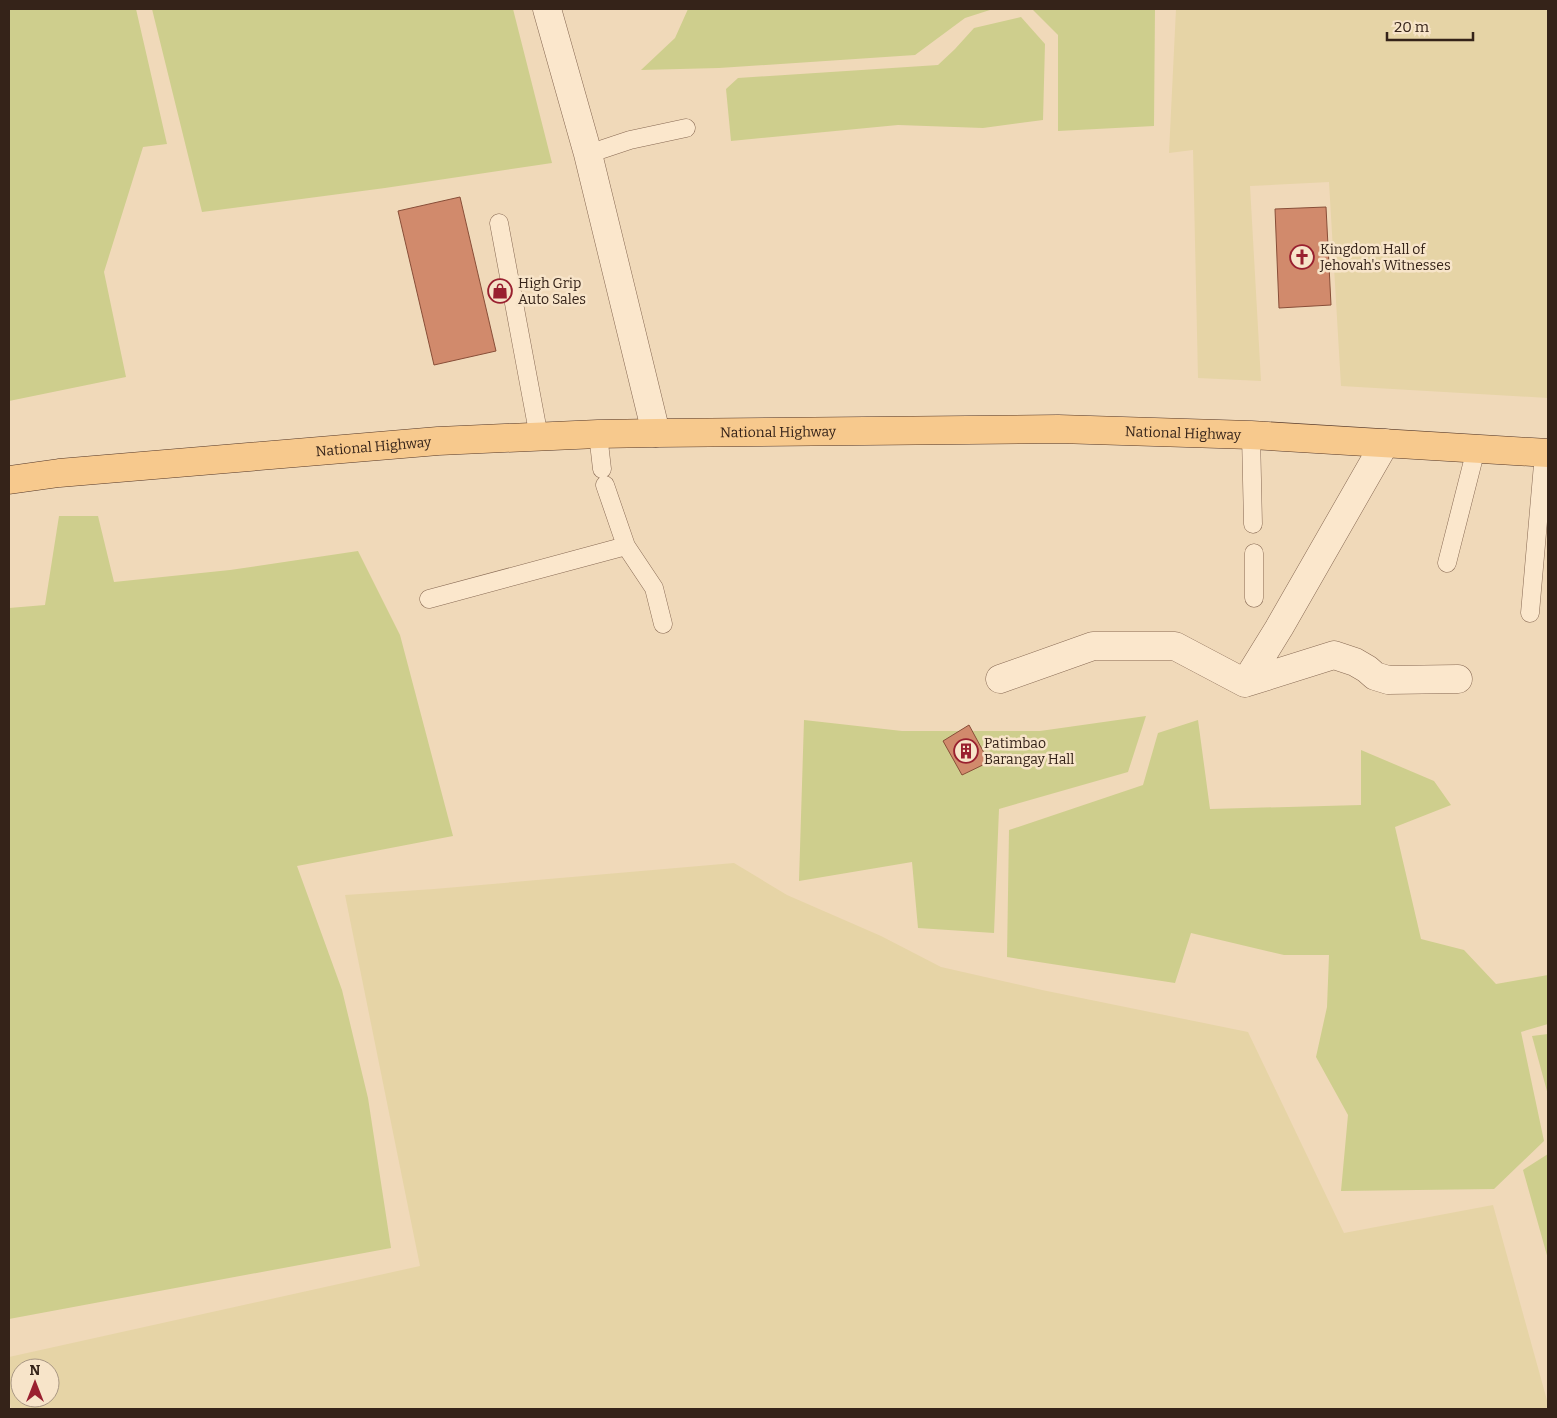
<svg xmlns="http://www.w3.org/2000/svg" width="1557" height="1418" viewBox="0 0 1557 1418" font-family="Bitter,serif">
	<rect width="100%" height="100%" fill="#f0d9b9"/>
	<!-- farmland -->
	<path fill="#e6d4a6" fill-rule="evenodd" d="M 1176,9 L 1548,9 L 1548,398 L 1341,386 L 1329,182 L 1250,186 L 1261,381 L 1198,378 L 1193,150 L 1169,153 Z
		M 734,863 L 787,895 L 881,936 L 941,967 L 1042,990 L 1248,1032 L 1344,1233 L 1493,1205 L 1548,1404 L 1548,1409 L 11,1409 L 9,1397 L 9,1357 L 420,1266 L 345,895 L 434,889 ZM 20,1368 L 50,1368 L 50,1398 L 20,1398 Z"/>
	<!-- green -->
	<path fill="#cece8d" d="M 9,9 L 136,9 L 167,144 L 143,147 L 104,272 L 126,377 L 9,401 Z
		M 152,9 L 513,9 L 552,163 L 385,188 L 202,212 Z
		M 688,9 L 993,9 L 965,18 L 915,55 L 719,68 L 641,70 L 675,38 Z
		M 1032,9 L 1155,9 L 1154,126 L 1058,131 L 1058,35 Z
		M 1021,17 L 1045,44 L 1043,120 L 983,128 L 898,125 L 731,141 L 726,89 L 738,78 L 938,65 L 955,49 L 974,28 Z
		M 59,516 L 98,516 L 114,582 L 230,570 L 358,551 L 400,635 L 453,836 L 297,866 L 342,990 L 368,1098 L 391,1248 L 9,1319 L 9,608 L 45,605 Z
		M 1146,716 L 1128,772 L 999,809 L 994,933 L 918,928 L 912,862 L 799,881 L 804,720 L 902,731 L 1040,731 Z
		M 1198,720 L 1210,809 L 1361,805 L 1361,750 L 1434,781 L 1451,805 L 1395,827 L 1421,939 L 1464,950 L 1496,984 L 1548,975 L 1548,1024 L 1521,1032 L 1544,1141 L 1494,1189 L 1341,1191 L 1348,1115 L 1316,1057 L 1327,1007 L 1329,955 L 1284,955 L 1191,933 L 1175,983 L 1007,957 L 1009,830 L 1143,785 L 1158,733 Z
		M 1548,1034 L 1548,1095 L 1532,1036 Z
		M 1548,1154 L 1548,1259 L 1523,1170 Z"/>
	<!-- building -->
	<path fill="#d18a6c" stroke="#884e38" d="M 460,197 L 496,351 L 434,365 L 398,211 Z
		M 1326,207 L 1331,305 L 1279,308 L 1275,209 Z
		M 969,725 L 989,762 L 962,775 L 943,741 Z"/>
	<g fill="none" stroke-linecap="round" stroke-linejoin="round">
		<!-- lane casing -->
		<g stroke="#876953" stroke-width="19">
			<path id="lane" d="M 588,154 L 630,140 L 686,128
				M 499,223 L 539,437
				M 598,434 L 602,469
				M 1251,435 L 1253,524
				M 605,485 L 626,546 L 654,588 L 663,624
				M 1254,553 L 1254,598
				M 1447,563 L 1476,449
				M 429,599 L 626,546
				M 1530,613 L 1544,453"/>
		</g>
		<!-- street casing -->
		<g stroke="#876953" stroke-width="29">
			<path id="street" d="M 547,9 L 588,154 L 656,433
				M 1000,679 L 1093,646 L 1175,646 L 1245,683 L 1334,655 L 1355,662 L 1367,669 L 1375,676 L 1388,680 L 1458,679
				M 1245,683 L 1279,628 L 1385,443"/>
		</g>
		<!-- primary casing -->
		<g stroke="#543728" stroke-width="29">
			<g id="primary">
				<path id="s1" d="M 9,480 L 59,473 L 438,441 L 598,434 L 656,433 L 1058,429 L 1251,435 L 1548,453"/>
			</g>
		</g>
		<!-- lane -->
		<use href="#lane" stroke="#fbe7cc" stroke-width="18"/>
		<!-- street -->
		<use href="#street" stroke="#fbe7cc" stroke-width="28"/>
		<!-- primary -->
		<use href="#primary" stroke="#f7c98d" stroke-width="28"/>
	</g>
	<!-- icons -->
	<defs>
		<g id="church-ring" transform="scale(1.25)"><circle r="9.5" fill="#f7e4c9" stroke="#99202f" stroke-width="1.5"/><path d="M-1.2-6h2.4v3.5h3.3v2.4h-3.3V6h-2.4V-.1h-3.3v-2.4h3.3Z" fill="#99202f"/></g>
		<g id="shop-ring" transform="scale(1.25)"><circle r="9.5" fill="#f7e4c9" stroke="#99202f" stroke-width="1.5"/><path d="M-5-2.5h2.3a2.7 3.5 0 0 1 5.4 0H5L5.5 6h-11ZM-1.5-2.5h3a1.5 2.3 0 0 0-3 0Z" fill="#99202f"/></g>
		<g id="building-ring" transform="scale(1.25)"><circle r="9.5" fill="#f7e4c9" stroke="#99202f" stroke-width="1.5"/><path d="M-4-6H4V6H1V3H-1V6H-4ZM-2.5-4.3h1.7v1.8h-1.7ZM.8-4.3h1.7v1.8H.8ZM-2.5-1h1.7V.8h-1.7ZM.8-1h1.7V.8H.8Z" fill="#99202f"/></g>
	</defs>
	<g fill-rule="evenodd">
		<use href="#church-ring" x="1302" y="257"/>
		<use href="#shop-ring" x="500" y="291"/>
		<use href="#building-ring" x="966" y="751"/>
	</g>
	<g text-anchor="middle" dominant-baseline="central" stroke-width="5" stroke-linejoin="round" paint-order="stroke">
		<!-- poi labels -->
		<g font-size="14" fill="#352319" stroke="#f7e4c9" text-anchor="start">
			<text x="1320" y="249">Kingdom Hall of<tspan x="1320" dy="16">Jehovah's Witnesses</tspan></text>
			<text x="518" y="283">High Grip<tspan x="518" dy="16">Auto Sales</tspan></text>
			<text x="984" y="743">Patimbao<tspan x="984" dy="16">Barangay Hall</tspan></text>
		</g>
		<!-- street labels -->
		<g font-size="14" fill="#352319" stroke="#f7e4c9">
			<text stroke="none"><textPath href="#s1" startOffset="771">National Highway</textPath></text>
			<text stroke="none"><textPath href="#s1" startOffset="1176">National Highway</textPath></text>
			<text stroke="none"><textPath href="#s1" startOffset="366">National Highway</textPath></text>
		</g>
	</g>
	<!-- border -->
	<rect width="1557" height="1418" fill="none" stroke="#352319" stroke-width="20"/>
	<!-- north arrow -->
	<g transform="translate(35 1383)"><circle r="24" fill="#f7e4c9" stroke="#a99783"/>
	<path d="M0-4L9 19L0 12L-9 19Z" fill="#99202f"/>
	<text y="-8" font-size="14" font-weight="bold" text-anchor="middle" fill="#352319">N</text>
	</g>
	<!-- scale -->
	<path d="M1387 32v8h86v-8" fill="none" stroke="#352319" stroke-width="2.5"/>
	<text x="1394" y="32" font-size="15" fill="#352319" stroke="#f7e4c9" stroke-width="4" paint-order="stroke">20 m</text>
</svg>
